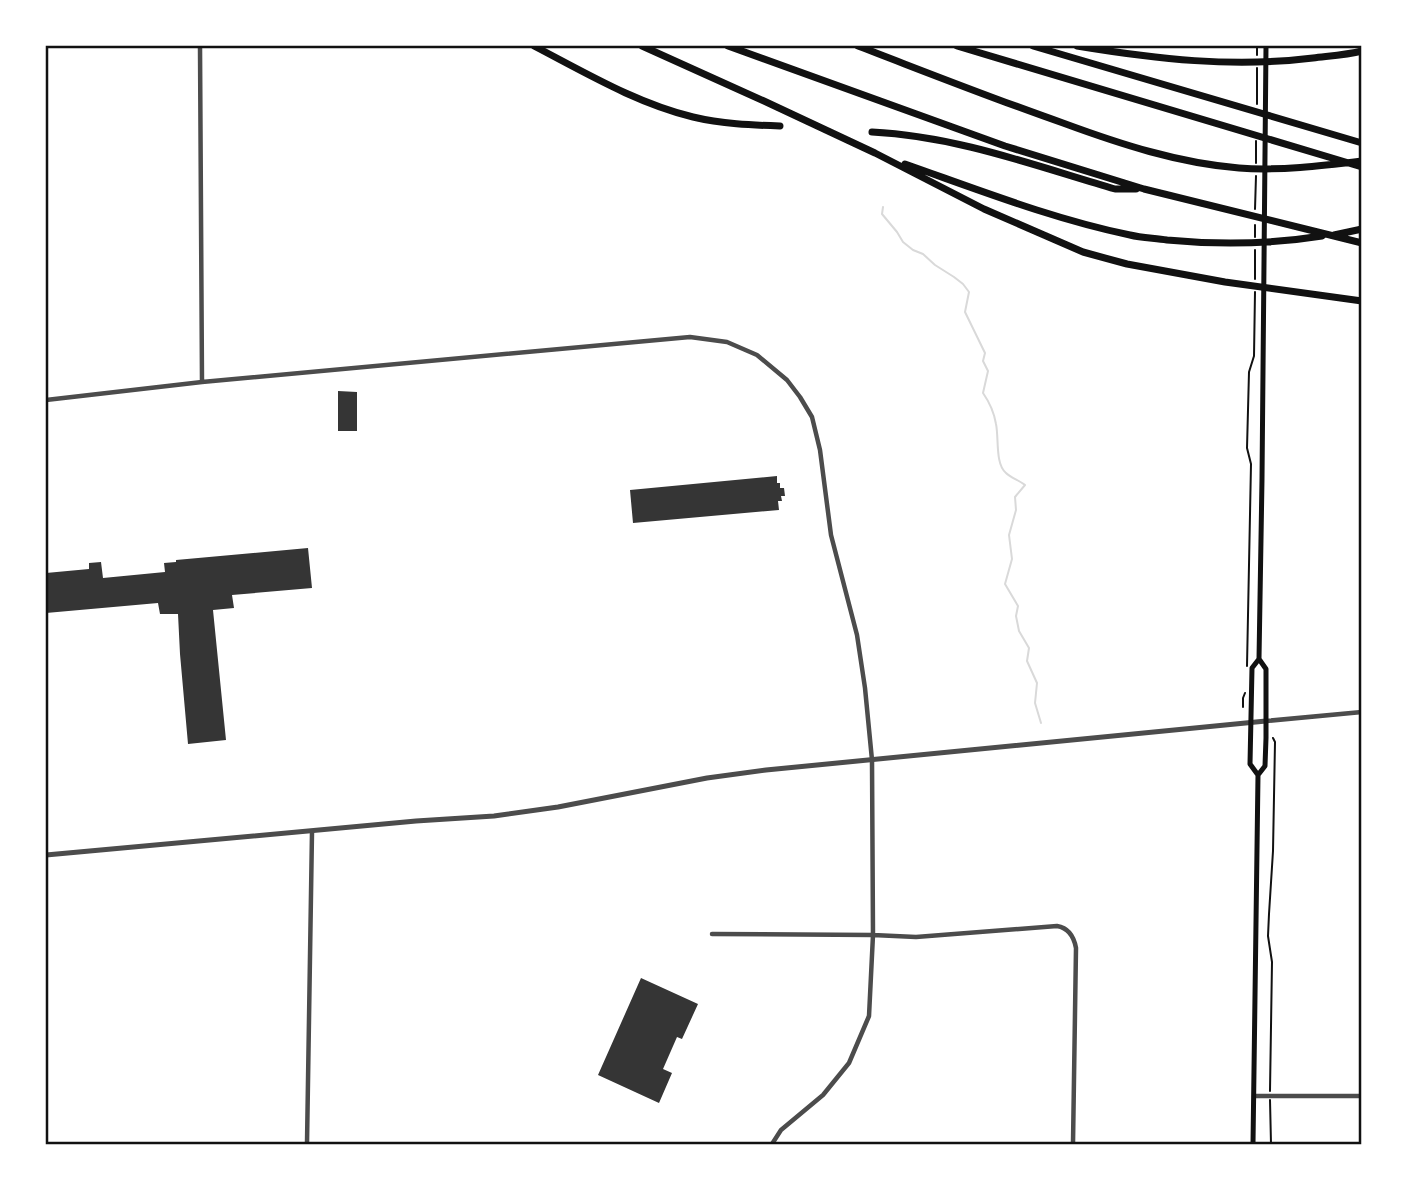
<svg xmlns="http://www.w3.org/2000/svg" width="1407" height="1190" viewBox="0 0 1407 1190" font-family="'Roboto Serif',serif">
	<rect width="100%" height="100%" fill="#fff"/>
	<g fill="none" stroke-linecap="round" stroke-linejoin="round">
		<!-- stream -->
		<path stroke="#d9d9d9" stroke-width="2" d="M 883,207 L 882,214 L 897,232 L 903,242 L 913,250 L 923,254 L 935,265 L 954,277 L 963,284 L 969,292 L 965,312 L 985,353 L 983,361 L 988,371 L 983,393 C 990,403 994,412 996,424 C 999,438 995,464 1006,473 C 1011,478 1019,480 1025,485 L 1015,497 L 1016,510 L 1009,535 L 1012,559 L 1005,584 L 1018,606 L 1016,616 L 1019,631 L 1029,648 L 1027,661 L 1037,683 L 1035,703 L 1041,723"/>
	</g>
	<!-- building -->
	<path fill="#353535" d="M 338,391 L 357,392 L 357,431 L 338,431 Z
		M 777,476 L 777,483 L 780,483 L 780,488 L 784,488 L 785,496 L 781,496 L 782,501 L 778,501 L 779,510 L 633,523 L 630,490 Z
		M 308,548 L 312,588 L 232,595 L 234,608 L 213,610 L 226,740 L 188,744 L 180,654 L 178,614 L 160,614 L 158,603 L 46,613 L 46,573 L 89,569 L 89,563 L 101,562 L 103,578 L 165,572 L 164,563 L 176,562 L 176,560 Z
		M 641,978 L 698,1004 L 682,1039 L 677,1037 L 663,1069 L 672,1073 L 659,1103 L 598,1075 Z"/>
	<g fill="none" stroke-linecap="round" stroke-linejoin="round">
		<!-- path -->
		<path stroke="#111" stroke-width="2" d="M 1257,55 L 1257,46
			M 1257,104 L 1257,68
			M 1256,163 L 1256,141
			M 1255,209 L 1256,176
			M 1255,237 L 1255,225
			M 1255,279 L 1255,250
			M 1247,666 L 1251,464 L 1247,448 L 1249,372 L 1254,356 L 1255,292
			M 1243,707 L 1243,698 L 1245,693
			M 1270,1091 L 1272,962 L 1268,936 L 1269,914 L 1273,851 L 1275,742 L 1273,738
			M 1270,1100 L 1271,1144"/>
		<!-- minor -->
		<path stroke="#4c4c4c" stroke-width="4.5" d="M 200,46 L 202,382
			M 46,400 L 202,382 L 690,337 L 727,342 L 757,355 L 787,380 L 800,397 L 812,417 L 820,450 L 831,535 L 857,635 L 865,688 L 872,760 L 873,935 L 869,1016 L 849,1063 L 823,1095 L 781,1130 L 772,1144
			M 1266,721 L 1362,712
			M 712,934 L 873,935 L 916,937 L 1057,926 C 1069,928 1074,937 1076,948 L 1073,1144
			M 1254,1096 L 1362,1096
			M 307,1144 L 312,832"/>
		<!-- tertiary -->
		<path stroke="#4c4c4c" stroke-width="5" d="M 46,855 L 416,821 L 494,816 L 558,807 L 707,778 L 766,770 L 1266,721"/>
		<!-- secondary -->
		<path stroke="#111" stroke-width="5" d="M 1258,775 L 1265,766 L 1266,738 L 1266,669 L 1259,659 L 1262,479 L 1266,46
			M 1253,1144 L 1258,775 L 1250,764 L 1252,668 L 1259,659"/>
		<!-- motorway -->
		<path stroke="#111" stroke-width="7" d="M 534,46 C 586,73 636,103 693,117 C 722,124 751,125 780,126
			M 642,46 L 764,101 L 875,153 L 984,209 L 1083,252 L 1127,264 L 1225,282 L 1362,301
			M 728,46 L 1005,146 L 1144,189 L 1362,243
			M 858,46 C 926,72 994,99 1063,123 C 1120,144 1178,163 1239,168 C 1279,171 1321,166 1362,161
			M 957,46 L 1362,167
			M 1033,46 L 1362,143
			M 1077,46 C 1156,59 1233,68 1313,58 C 1329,56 1346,55 1362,51
			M 872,132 C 956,136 1036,166 1115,189 L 1136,189
			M 905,164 C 979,190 1053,219 1130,235 C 1142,238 1155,238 1167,240 C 1219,245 1272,244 1322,236
			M 1334,235 L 1362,229"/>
	</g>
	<!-- border -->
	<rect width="1407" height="1190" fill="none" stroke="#ffffff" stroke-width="94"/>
	<rect x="47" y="47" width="1313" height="1096" fill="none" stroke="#111" stroke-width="2.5"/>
</svg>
